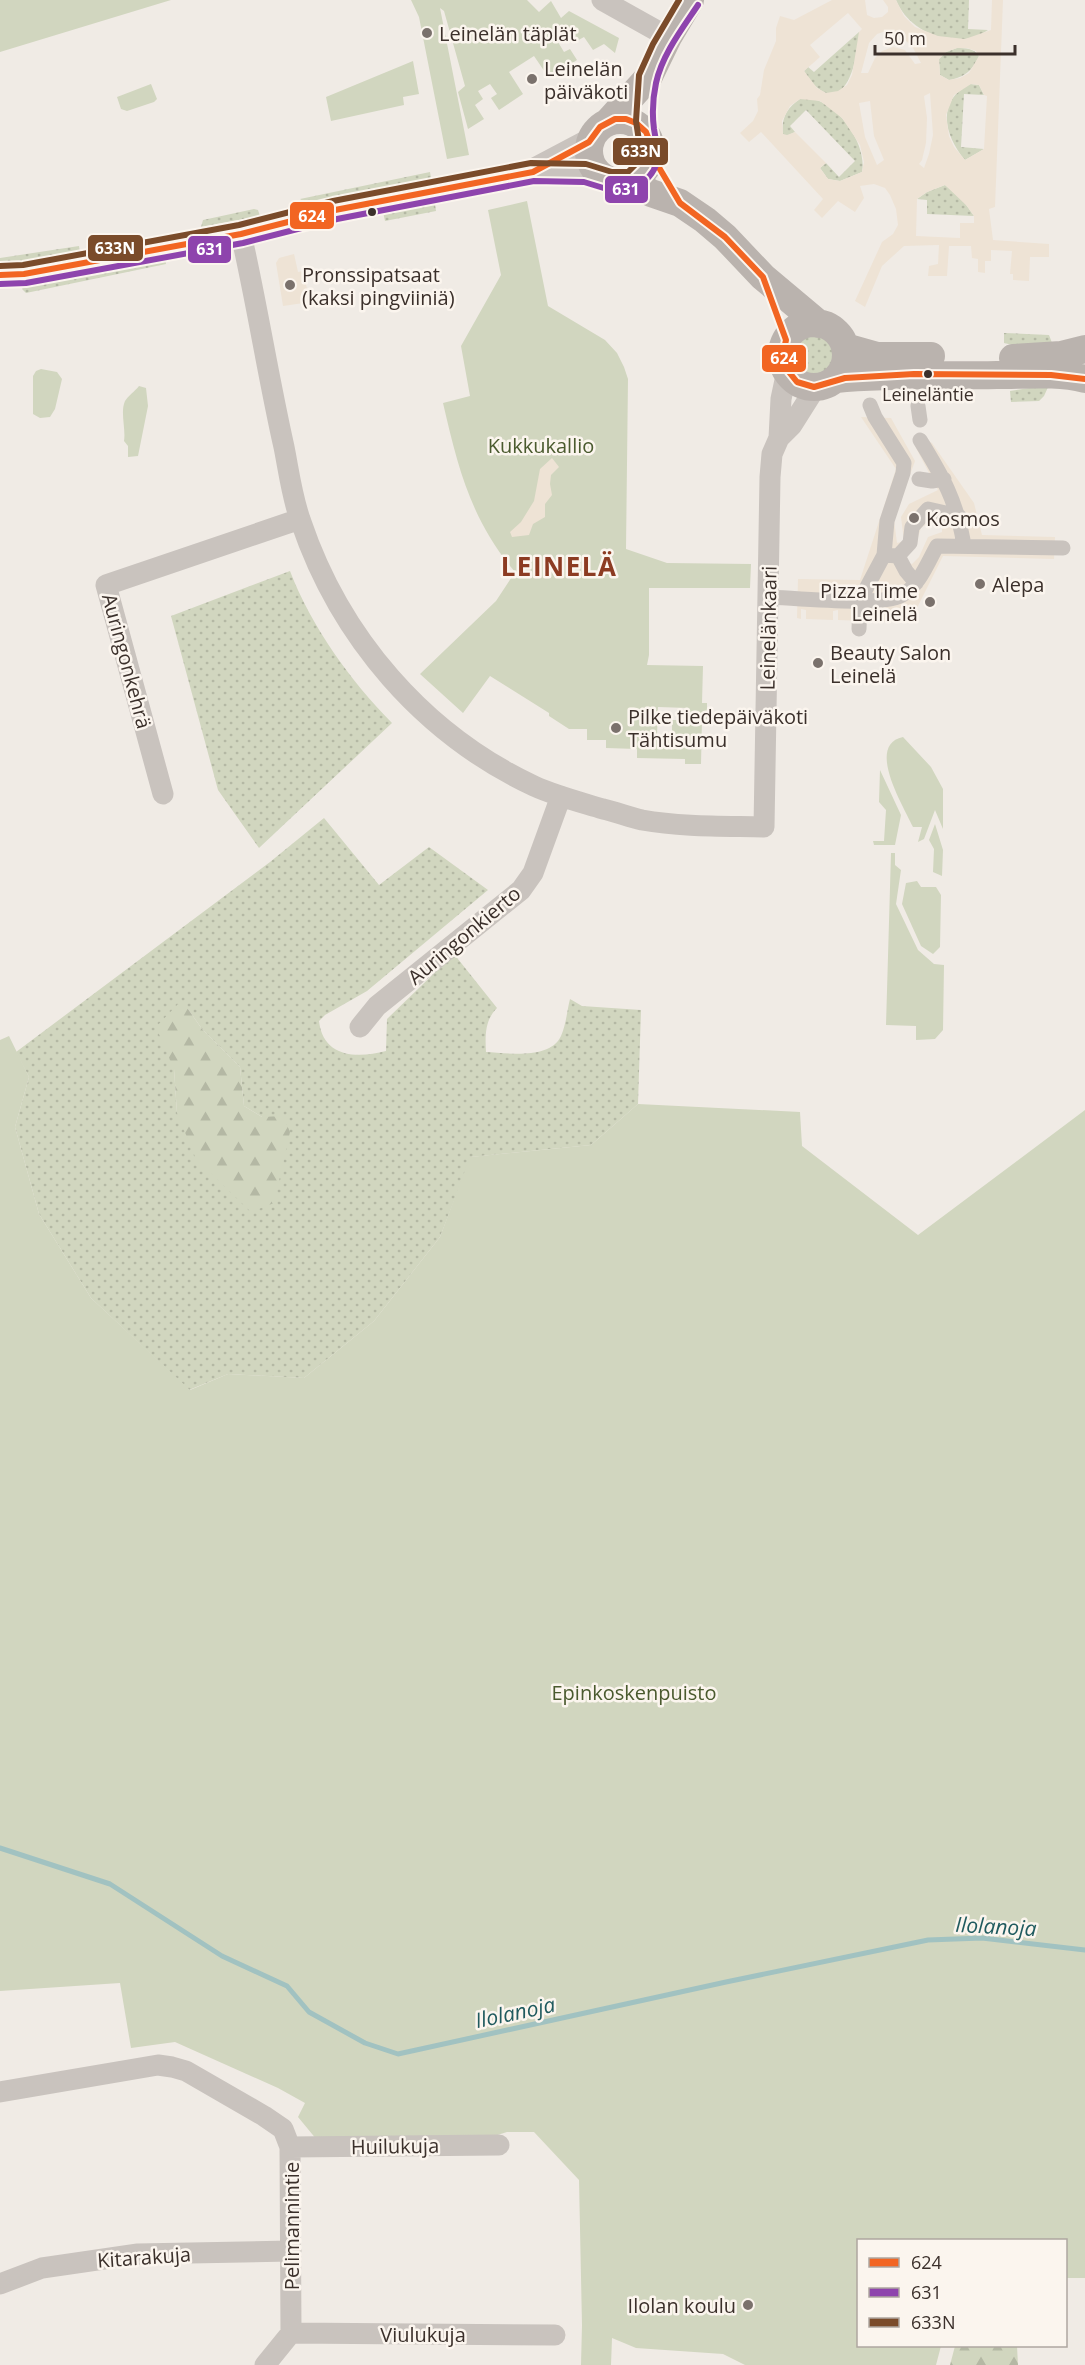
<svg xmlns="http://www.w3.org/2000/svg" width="1085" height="2365" viewBox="0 0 1085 2365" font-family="'Open Sans',sans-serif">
	<defs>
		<pattern id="grass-dots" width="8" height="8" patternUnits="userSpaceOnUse" patternTransform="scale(1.5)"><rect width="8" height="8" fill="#d1d6bf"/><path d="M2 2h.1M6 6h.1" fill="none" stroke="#b4b8a4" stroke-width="1.8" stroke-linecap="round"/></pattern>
		<pattern id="forest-firs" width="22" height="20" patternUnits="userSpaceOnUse" patternTransform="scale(1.5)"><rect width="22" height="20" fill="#d1d6bf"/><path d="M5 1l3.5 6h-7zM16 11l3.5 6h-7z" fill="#b4b8a4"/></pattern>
	</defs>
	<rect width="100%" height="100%" fill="#f0ebe5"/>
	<!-- grass -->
	<path fill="url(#grass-dots)" fill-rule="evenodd" d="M 896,0 L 969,0 L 968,29 L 988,30 C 957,52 909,33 896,0 Z
		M 859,32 C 859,51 849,111 819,89 C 813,85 808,77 804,71 L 808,67 L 814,72 Z
		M 957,48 C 965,48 974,48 979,56 C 972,71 965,77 949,80 L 940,75 L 939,59 L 946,52 Z
		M 970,84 L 979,85 L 984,95 L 964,94 L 961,147 L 984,149 L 965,160 C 944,135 936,101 970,84 Z
		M 800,99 C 806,99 814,99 819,101 C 843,110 867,147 862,172 L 840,181 L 828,179 L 820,168 L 826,163 L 839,177 L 855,161 L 806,110 L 790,126 L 795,132 L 787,136 L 783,134 C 781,118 787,108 800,99 Z
		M 430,172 L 431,178 L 403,187 L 310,206 L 300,199 Z
		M 945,185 L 962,199 L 974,216 L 927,214 L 927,200 L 917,199 L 927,192 Z
		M 435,204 L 436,211 L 385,221 L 383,212 Z
		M 254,209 L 258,210 L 260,216 L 201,227 L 203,220 Z
		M 79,246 L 80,253 L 0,265 L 0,258 Z
		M 165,258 L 166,264 L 26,293 L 22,289 L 24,286 Z
		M 1004,333 L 1049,335 L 1054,348 L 1039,351 L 1004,343 Z
		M794 355a20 20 0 1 1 40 0a20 20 0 1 1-40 0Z
		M 1049,385 L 1044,396 L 1039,401 L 1011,402 L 1010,391 Z
		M 290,571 C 312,628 350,680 392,723 L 259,848 L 218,790 L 171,616 Z
		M 324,818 L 379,885 L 429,847 L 488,890 L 367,991 L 325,1015 L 319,1021 C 323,1057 356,1059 386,1051 L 387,1019 L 454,954 L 497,1008 C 485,1020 485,1035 486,1052 C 507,1053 550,1060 561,1036 C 566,1025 567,1011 570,999 L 582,1006 L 641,1010 L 638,1104 L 591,1145 L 471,1157 L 440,1237 L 374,1321 L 304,1378 L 228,1374 L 189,1390 L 91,1298 L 39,1214 L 15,1127 L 29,1077 L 16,1052 L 270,862 ZM 188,1009 L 202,1029 L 240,1067 L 244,1106 L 262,1117 L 177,1113 L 174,1069 Z"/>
	<!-- forest -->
	<path fill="url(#forest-firs)" d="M 178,1004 L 188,1009 L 202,1029 L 240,1067 L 244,1106 L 262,1117 L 283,1116 L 290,1132 L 274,1203 L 251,1212 L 196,1159 L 177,1113 L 174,1069 L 156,1027 Z
		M 955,2346 L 1017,2346 L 1018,2365 L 950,2365 Z"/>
	<!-- green -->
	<path fill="#d1d6bf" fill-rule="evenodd" d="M 0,0 L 171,0 L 0,52 Z
		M 411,0 L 527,0 L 539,12 L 551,1 L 561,18 L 569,11 L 619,38 L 615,53 L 604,44 L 593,50 L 584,37 L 575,42 L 570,34 L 558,42 L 564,52 L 570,49 L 577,60 L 549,78 L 534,56 L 509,72 L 523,94 L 499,110 L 491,98 L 497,94 L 490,84 L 478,91 L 483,99 L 475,105 L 484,119 L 468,129 L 458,92 L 465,86 L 444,11 L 440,8 L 469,155 L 447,159 L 419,17 Z
		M 413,61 L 419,94 L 403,97 L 404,105 L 331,121 L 326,97 Z
		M 151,84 L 157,99 L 154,102 L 127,111 L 121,109 L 117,97 Z
		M 527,201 L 548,306 L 605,340 L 617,353 L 624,367 L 628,379 L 626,549 L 667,563 L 751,564 L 750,588 L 649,588 L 649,655 L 647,665 L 703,666 L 702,703 L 707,703 L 707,719 L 702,719 L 701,764 L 685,764 L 685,759 L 637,758 L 637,749 L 606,748 L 606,740 L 587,740 L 587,729 L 569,729 L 549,716 L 549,713 L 490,676 L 463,713 L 420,674 L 496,601 L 515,572 C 471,520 458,468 443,403 L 470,396 L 461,346 L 501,275 L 488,210 ZM 658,707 L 688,708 L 688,720 L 672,720 L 672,736 L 657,736 Z
		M 41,369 L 57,372 L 62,379 L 55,409 L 50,417 L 40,418 L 33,414 L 33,376 L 36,371 Z
		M 139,386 L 146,388 L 148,406 L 138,456 L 128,457 L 128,446 L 124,441 C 126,429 120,412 125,401 C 128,396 135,391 139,386 Z
		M 903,737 L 931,767 L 943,789 L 943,829 L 935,810 L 924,839 L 918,842 L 922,827 L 913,827 C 904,807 865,745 903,737 Z
		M 880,770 L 901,815 L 895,845 L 874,845 L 873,841 L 884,841 L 886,810 L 879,802 Z
		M 935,824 L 943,850 L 942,876 L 933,872 L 934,849 L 929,840 Z
		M 891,853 L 895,853 L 895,865 L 901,870 L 896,904 L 918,950 L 934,964 L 944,965 L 943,1030 L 935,1039 L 916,1040 L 916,1026 L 886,1025 Z
		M 917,881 L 921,887 L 936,887 L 941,895 L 940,947 L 933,954 L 921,946 L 902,904 L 906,883 Z
		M 9,1036 L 29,1077 L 15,1127 L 39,1214 L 91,1298 L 190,1390 L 228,1374 L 304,1378 L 374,1321 L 440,1237 L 470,1157 L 591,1145 L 638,1104 L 800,1112 L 802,1146 L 918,1235 L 1085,1110 L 1085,2278 L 1066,2278 L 1066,2240 L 858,2240 L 858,2346 L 941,2346 L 936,2365 L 745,2365 L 723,2354 L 636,2348 L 612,2338 L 611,2365 L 581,2365 L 582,2325 L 579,2180 L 534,2132 L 507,2132 L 491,2137 L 317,2140 L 298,2117 L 305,2103 L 278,2088 L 175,2042 L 131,2048 L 120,1983 L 0,1991 L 0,1040 Z"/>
	<!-- plaza -->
	<path fill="#eee3d5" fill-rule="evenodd" d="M 832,0 L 865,0 L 867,15 L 874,18 L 882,17 L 888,12 L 888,7 L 883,0 L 896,0 L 904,16 L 915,27 L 938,36 L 965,39 L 991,30 L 992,0 L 1003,0 L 995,207 L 989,209 L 993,240 L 1049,244 L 1049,257 L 1030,257 L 1029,281 L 1013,280 L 1013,274 L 1010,274 L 1012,251 L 991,250 L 991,261 L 985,261 L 985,273 L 978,272 L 978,259 L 972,258 L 971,246 L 949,246 L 947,276 L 928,276 L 929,266 L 938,264 L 939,245 L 904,246 L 882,266 L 865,307 L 855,301 L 882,242 L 893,234 L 898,225 L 896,209 L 890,195 L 885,188 L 874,184 L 860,186 L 864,198 L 855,212 L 838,201 L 822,218 L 814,210 L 823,199 L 761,132 L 749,142 L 740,133 L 753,121 L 758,111 L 757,99 L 760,95 L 764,70 L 776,41 L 776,28 L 780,16 L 794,20 ZM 848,13 L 862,29 L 859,32 L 852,75 L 847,85 L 838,91 L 826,93 L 817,88 L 804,71 L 820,57 L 810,45 ZM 886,31 L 898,34 L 912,46 L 921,63 L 915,64 L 905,50 L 893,47 L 882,51 L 875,58 L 868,73 L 861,73 L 869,43 L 877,34 ZM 957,48 L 967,48 L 976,51 L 979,56 L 969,73 L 960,78 L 949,80 L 940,75 L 939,59 L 946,52 ZM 971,84 L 979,85 L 984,95 L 987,96 L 984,149 L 965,160 L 954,147 L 949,136 L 946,115 L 954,95 ZM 930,93 L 933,135 L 929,154 L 924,168 L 919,164 L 922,160 L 926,143 L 927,118 L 924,96 ZM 800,99 L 820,101 L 842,118 L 860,145 L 864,162 L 862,172 L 840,181 L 828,179 L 820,168 L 826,163 L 795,132 L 787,135 L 783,134 L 782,121 L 790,106 ZM 870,101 L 874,136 L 884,160 L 877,165 L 865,137 L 859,103 ZM 945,185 L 967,206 L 974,216 L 974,223 L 960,223 L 960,238 L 916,236 L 917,199 L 927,192 Z
		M 294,254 L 298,272 L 303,271 L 310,302 L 283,306 L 276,263 L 279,258 Z
		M 861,417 L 891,418 L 915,461 L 894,520 L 897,543 L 904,541 L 901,517 L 909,504 L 938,490 L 916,448 L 914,440 L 926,440 L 932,443 L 974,503 L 982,535 L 1055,537 L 1054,559 L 943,556 L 917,608 L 911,608 L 911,622 L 903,621 L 903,610 L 898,610 L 897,622 L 870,621 L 870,612 L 865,612 L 865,621 L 838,620 L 838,610 L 833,611 L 833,620 L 806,619 L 806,610 L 801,609 L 801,619 L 797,618 L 798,579 L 860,580 L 896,469 ZM 932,520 L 942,528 L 942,532 L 928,537 L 919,557 L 912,564 L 909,563 L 906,555 L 916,543 L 921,528 Z
		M 552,458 L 559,467 L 551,475 L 550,484 L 552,495 L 545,504 L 545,517 L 533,524 L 529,535 L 512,537 L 510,532 L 521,522 L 534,501 L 540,469 Z"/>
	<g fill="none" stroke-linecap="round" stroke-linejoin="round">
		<!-- stream -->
		<path stroke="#a1c2c1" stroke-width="5" d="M 0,1848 L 110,1884 L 222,1956 L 287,1986 L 309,2012 L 365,2043 L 398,2054 L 726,1982 L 928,1940 L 982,1938 L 1085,1950"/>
		<!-- pedestrian -->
		<path stroke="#c9c3be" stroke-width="15" d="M 918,406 L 920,420
			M 920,440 C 943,477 957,502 964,545
			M 919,479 L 932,481 L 944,479
			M 884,555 L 898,556 L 910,543 L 912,527 L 928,509 L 959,516
			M 898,556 L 906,571 L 916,583
			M 768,597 C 796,598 882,607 902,595 C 919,586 928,562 937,546 L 1063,548
			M 859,629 L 860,600 L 884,555 L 887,521 L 903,473 L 904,463 L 875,417 L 870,405"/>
		<!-- minor -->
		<path stroke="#c9c3be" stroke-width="21" d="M 602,0 L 668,37
			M 241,234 C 257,304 268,376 284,447 C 289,472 292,498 301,522 C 340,637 423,734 534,786 C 556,796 580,802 603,809 C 616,812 629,817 642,820 C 682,827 724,826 764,827 L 770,477 L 772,454 L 779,438 L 781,399 L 787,371
			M 779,438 L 792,425 L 816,387
			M 163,794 L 106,585 L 300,519
			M 360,1027 L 377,1006 L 521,890 L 533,873 L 561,796
			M 0,2092 L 158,2065 L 172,2067 L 186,2071 L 264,2116 L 283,2129 L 290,2147 L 291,2333 L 265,2365
			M 290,2147 L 499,2145
			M 0,2284 L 42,2268 L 138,2254 L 291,2251
			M 291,2333 L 555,2335"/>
		<!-- tertiary -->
		<path stroke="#c9c3be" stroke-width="26" d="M 536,170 L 589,142
			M 0,275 L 24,274 L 241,234 L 335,210 L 533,172 L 585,173 L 599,176"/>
		<!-- secondary -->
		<path stroke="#bab3ae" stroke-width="28" d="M589 151a31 31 0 1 1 62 0a31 31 0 1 1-62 0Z
			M 609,121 L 648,78 L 668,37 L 690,0
			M 632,181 L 651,193 L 680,203 L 705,220 L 725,237 L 763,277 L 819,324
			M782 355a32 32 0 1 1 64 0a32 32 0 1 1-64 0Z
			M 845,347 L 877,356 L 931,356
			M 1013,358 L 1061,355 L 1085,349
			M 836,379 C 889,374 943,376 997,375 C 1026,375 1058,372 1085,379"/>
		<!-- bus-1 casing -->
		<g stroke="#fbf5ee" stroke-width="10">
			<path id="bus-1" d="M 0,275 L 24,274 L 241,234 L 335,210 L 533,172 L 589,142 L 600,127 L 615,119 L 626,119 L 636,123 L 646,132 L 650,142 L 651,154 L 680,203 L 725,237 L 763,277 L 786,340 L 783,354 L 785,367 L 797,382 L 814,387 L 845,378 L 914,374 L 1051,375 L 1085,379"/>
		</g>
		<!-- bus-2 casing -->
		<g stroke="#fbf5ee" stroke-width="10">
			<path id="bus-2" d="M 0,284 L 26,283 L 243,243 L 337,219 L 534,181 L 584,182 L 610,190 L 635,189 C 662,170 659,158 654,129 C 652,114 653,97 656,83 C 662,55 682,29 698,5"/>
		</g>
		<!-- bus-3 casing -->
		<g stroke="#fbf5ee" stroke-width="10">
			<path id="bus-3" d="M 0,266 L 23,265 L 239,225 L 333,201 L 531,163 L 586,164 L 612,172 L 628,172 L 640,160 L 641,154 L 636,121 L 639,75 L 653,44 L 679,0"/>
		</g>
		<!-- bus-1 -->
		<use href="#bus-1" stroke="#f26522" stroke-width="6"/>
		<!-- bus-2 -->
		<use href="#bus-2" stroke="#8e44ad" stroke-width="6"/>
		<!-- bus-3 -->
		<use href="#bus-3" stroke="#7a4b2a" stroke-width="6"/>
	</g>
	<!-- markers -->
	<g fill="#7a716c" stroke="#fbf5ee" stroke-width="2">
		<circle cx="427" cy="33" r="6"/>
		<circle cx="532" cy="79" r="6"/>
		<circle cx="290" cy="285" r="6"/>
		<circle cx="914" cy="518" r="6"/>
		<circle cx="980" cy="584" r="6"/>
		<circle cx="930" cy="602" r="6"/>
		<circle cx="818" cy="663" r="6"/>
		<circle cx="616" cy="728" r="6"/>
		<circle cx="748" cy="2305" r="6"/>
	</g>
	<g fill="#3b302b" stroke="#fbf5ee" stroke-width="2">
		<circle cx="372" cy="212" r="5"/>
		<circle cx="928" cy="374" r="5"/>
	</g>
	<g text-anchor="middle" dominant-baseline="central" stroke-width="5" stroke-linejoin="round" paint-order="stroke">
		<!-- bus labels -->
		<g font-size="18" fill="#3b302b" stroke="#fbf5ee">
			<text x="928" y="394">Leineläntie</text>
		</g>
		<!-- poi labels -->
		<g font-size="20" fill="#3b302b" stroke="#fbf5ee" text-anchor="start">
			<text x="439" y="33">Leinelän täplät</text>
			<text x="544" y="68">Leinelän<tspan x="544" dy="23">päiväkoti</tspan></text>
			<text x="302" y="274">Pronssipatsaat<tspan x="302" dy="23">(kaksi pingviiniä)</tspan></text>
			<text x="926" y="518">Kosmos</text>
			<text x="992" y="584">Alepa</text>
			<text x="918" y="590" text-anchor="end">Pizza Time<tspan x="918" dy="23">Leinelä</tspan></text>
			<text x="830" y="652">Beauty Salon<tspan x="830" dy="23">Leinelä</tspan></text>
			<text x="628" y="716">Pilke tiedepäiväkoti<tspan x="628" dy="23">Tähtisumu</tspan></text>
			<text x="736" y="2305" text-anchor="end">Ilolan koulu</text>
		</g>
		<!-- park labels -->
		<g font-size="20" fill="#4a5a2e" stroke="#fbf5ee">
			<text x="541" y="445">Kukkukallio</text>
			<text x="634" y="1692">Epinkoskenpuisto</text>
		</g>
		<!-- street labels -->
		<g font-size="20" fill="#3b302b" stroke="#fbf5ee">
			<text transform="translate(768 628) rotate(-89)">Leinelänkaari</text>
			<text transform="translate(127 661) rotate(75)">Auringonkehrä</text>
			<text transform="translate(464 935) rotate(-40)">Auringonkierto</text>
			<text transform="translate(395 2146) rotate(-1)">Huilukuja</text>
			<text transform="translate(291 2226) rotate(-90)">Pelimannintie</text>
			<text transform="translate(144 2257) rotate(-4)">Kitarakuja</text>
			<text x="423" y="2334">Viulukuja</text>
		</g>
		<!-- water labels -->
		<g font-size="21" font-style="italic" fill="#1f5a5e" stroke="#fbf5ee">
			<text transform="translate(996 1926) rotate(3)">Ilolanoja</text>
			<text transform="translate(515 2012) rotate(-12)">Ilolanoja</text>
		</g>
		<!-- district labels -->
		<g font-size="26" font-weight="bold" letter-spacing="1.5" fill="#8c3b22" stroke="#fbf5ee">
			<text x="559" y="566">LEINELÄ</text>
		</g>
	</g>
	<g stroke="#fbf5ee" stroke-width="2">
		<rect x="612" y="137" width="57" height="29" rx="6" fill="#7a4b2a"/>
		<rect x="604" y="175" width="45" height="29" rx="6" fill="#8e44ad"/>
		<rect x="289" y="201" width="46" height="29" rx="6" fill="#f26522"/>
		<rect x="87" y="234" width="57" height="28" rx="6" fill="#7a4b2a"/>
		<rect x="187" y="235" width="45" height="29" rx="6" fill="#8e44ad"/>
		<rect x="761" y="344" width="46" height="29" rx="6" fill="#f26522"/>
	</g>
	<g font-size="16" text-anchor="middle" font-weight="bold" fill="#fff">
		<text x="641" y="157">633N</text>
		<text x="626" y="195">631</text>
		<text x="312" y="222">624</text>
		<text x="115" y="254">633N</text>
		<text x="210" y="255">631</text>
		<text x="784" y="364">624</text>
	</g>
	<!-- legend -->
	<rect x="857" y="2239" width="210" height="108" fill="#fbf5ee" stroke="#aea6a0" stroke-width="1.5"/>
	<rect x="869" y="2258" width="30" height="9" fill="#f26522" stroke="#aea6a0" stroke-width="1.5"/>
	<text x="911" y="2269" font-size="18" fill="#3b302b">624</text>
	<rect x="869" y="2288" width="30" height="9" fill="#8e44ad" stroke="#aea6a0" stroke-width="1.5"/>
	<text x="911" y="2299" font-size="18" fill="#3b302b">631</text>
	<rect x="869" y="2318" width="30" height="9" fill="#7a4b2a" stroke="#aea6a0" stroke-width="1.5"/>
	<text x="911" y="2329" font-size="18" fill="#3b302b">633N</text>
	<!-- scale -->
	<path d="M875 45v9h140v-9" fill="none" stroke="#3b302b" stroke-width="3"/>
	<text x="884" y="45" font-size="18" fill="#3b302b" stroke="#fbf5ee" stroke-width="4.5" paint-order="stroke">50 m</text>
</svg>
